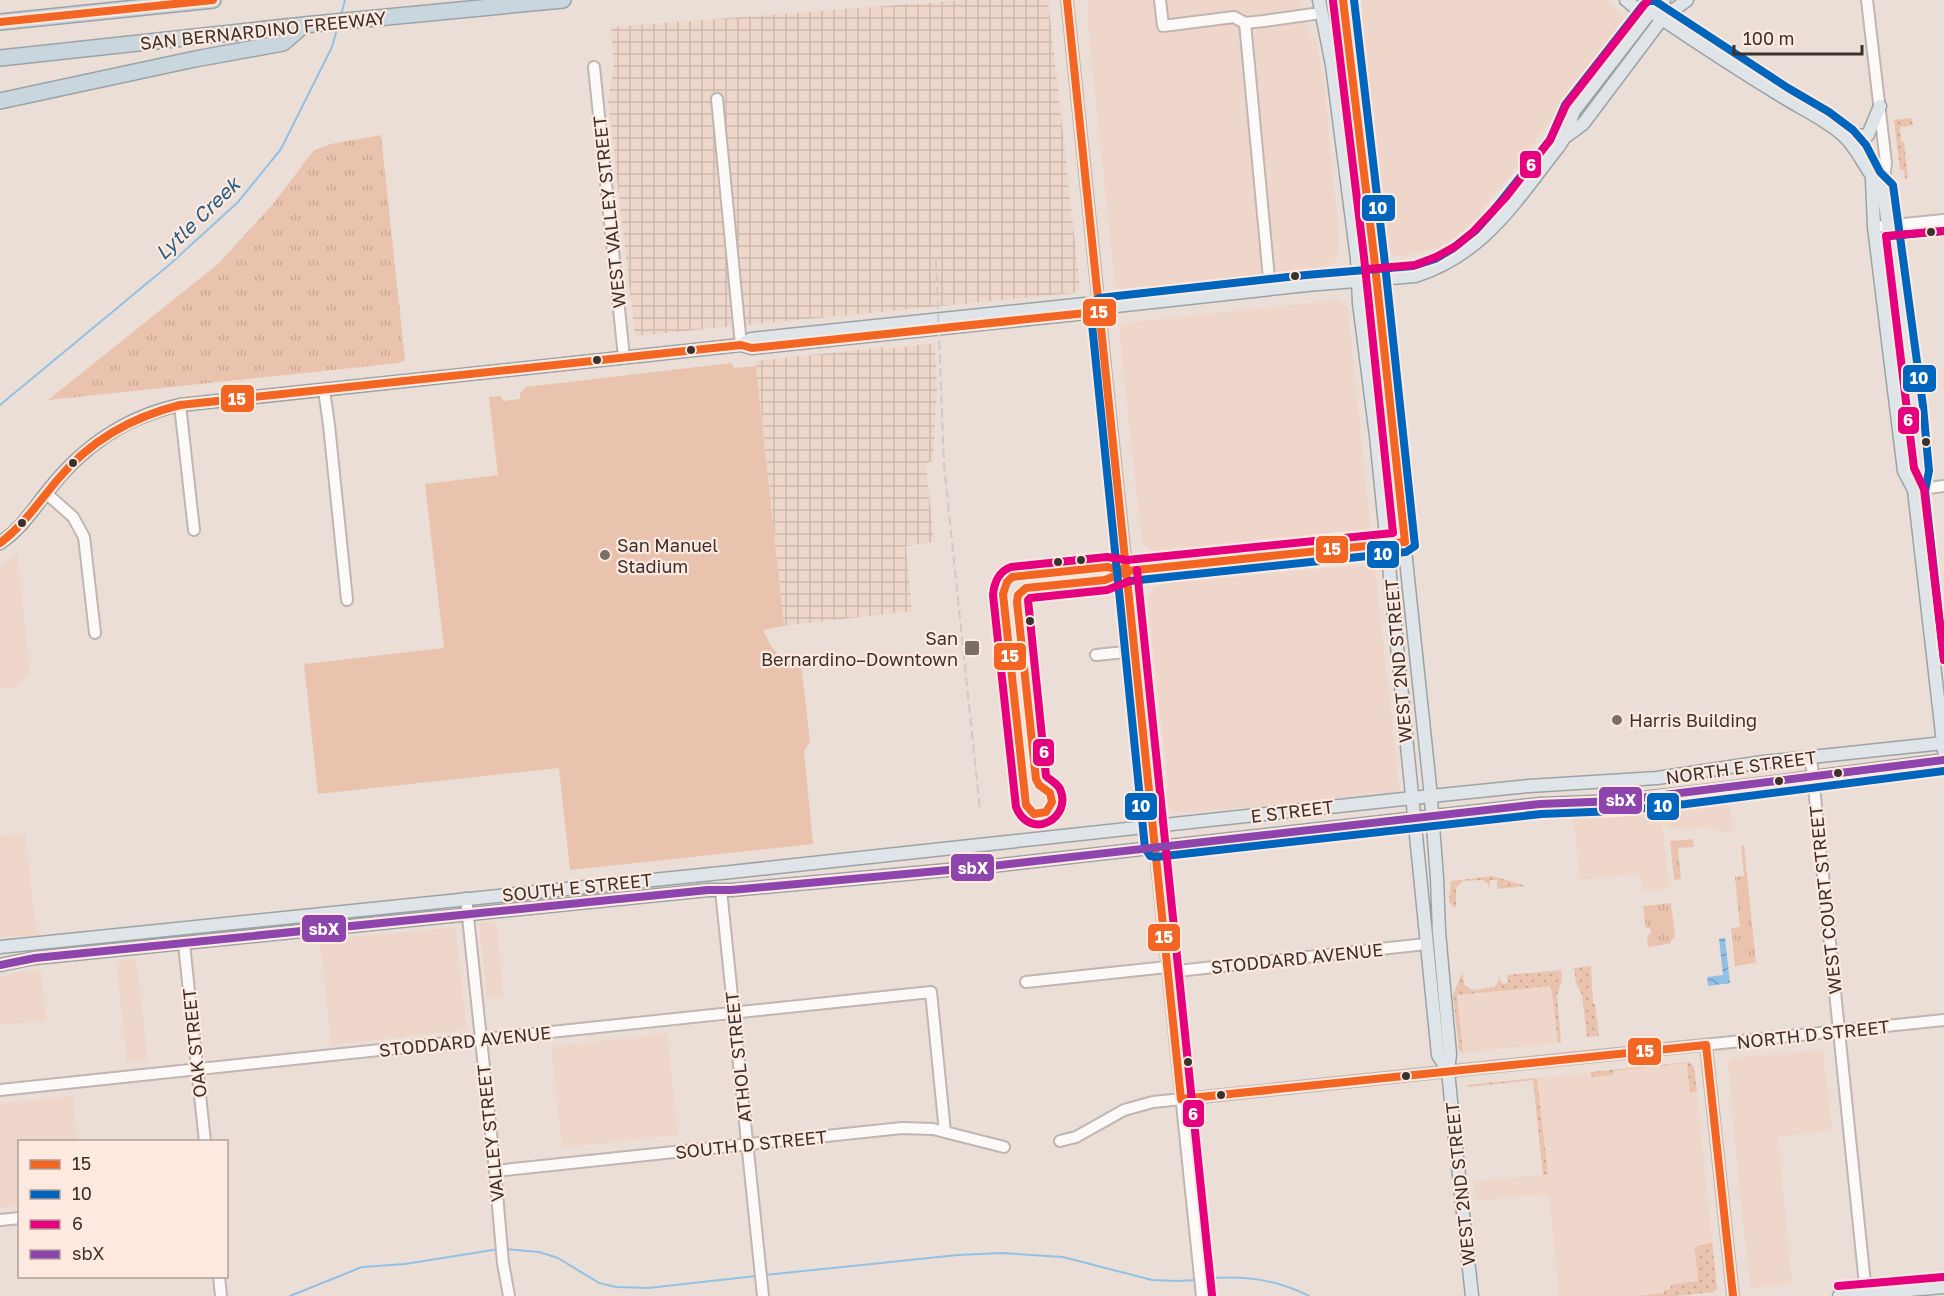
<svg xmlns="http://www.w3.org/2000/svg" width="1944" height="1296" viewBox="0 0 1944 1296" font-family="'Golos Text',sans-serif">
	<defs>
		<pattern id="industrial-grid" width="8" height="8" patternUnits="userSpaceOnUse" patternTransform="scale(1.5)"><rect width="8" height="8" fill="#eed7ca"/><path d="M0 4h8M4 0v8" fill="none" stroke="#cdb9ae"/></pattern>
		<pattern id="grass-tufts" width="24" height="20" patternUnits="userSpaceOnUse" patternTransform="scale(1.5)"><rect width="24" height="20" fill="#eac3ae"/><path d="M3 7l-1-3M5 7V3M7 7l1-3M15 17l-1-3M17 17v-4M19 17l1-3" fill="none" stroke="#caa896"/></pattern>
		<pattern id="garden-dots" width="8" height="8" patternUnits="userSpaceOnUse" patternTransform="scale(1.5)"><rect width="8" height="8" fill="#eac3ae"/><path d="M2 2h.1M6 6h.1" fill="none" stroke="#caa896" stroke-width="1.8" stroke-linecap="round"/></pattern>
		<pattern id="water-waves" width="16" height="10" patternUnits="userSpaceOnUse" patternTransform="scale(1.5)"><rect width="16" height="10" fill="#91c1e5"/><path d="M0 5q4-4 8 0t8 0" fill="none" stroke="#789dba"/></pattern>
	</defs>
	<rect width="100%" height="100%" fill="#ebded6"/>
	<!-- built -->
	<path fill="#eed7ca" d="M 1088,0 L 1299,0 L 1310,36 L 1316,38 L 1324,83 L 1339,235 L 1337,260 L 1324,269 L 1120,289 L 1115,285 L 1087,16 Z
		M 1362,0 L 1607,0 L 1626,19 L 1512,172 L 1473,221 L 1456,236 L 1439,247 L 1412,255 L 1396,256 L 1385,247 L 1369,117 L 1363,90 L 1360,62 L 1363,38 Z
		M 1337,300 L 1348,308 L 1370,526 L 1368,529 L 1154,551 L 1147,548 L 1142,541 L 1119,330 L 1122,323 Z
		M 17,553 L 30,671 L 17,687 L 0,689 L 0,567 Z
		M 1371,564 L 1375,567 L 1400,792 L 1189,813 L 1170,811 L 1166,794 L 1168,784 L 1147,599 L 1153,588 L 1161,584 Z
		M 1730,803 L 1733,834 L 1722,833 L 1722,830 L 1716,831 L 1711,827 L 1685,830 L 1682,827 L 1671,828 L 1662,822 L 1669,889 L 1642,892 L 1640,874 L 1580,880 L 1573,816 L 1609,812 L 1610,815 Z
		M 25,833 L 37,936 L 0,937 L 0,836 Z
		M 496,921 L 504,998 L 487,999 L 479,923 Z
		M 455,927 L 467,1030 L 331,1045 L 320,940 Z
		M 136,958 L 148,1061 L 127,1063 L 116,961 Z
		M 41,970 L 46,1021 L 0,1025 L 0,977 L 19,972 Z
		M 1551,986 L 1558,1043 L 1463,1053 L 1459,1050 L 1453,995 Z
		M 667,1033 L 678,1135 L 562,1148 L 551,1047 Z
		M 1821,1050 L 1823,1053 L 1832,1131 L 1778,1137 L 1792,1284 L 1752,1288 L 1750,1285 L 1738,1176 L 1728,1062 L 1732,1058 Z
		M 1690,1062 L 1694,1067 L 1717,1289 L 1713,1292 L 1677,1296 L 1559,1296 L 1549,1194 L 1476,1201 L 1473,1181 L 1548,1174 L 1537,1078 Z
		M 73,1096 L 77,1141 L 20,1142 L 18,1154 L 19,1206 L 0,1208 L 0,1103 Z"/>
	<!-- industrial -->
	<path fill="url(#industrial-grid)" d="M 964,0 L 1048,0 L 1080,287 L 1074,293 L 635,336 L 608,99 L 614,66 L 611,27 Z
		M 935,343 L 937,389 L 933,461 L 926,463 L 934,542 L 906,546 L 912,611 L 784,626 L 756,361 L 885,347 L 886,349 Z"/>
	<!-- grass -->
	<path fill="url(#grass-tufts)" d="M 381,135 L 405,360 L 399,363 L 48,400 L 218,264 L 273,204 L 314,150 L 331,144 Z
		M 1693,839 L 1694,847 L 1678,848 L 1681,879 L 1674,880 L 1670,841 Z
		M 1744,845 L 1756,963 L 1735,966 L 1731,928 L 1740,927 L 1735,877 L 1744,876 L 1741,846 Z
		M 1671,903 L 1675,936 L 1669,944 L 1648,947 L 1647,935 L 1651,934 L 1650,928 L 1646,928 L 1643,906 Z"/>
	<!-- garden -->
	<path fill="url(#garden-dots)" d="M 1912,118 L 1913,125 L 1900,127 L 1901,142 L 1904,142 L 1908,178 L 1905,179 L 1904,170 L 1900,170 L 1894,120 Z
		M 1493,876 L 1526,886 L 1498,889 L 1497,880 L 1490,880 L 1490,890 L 1488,884 L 1483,880 L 1463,881 L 1456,888 L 1456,907 L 1453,907 L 1449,901 L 1451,881 Z
		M 1591,966 L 1593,1004 L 1595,1004 L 1599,1036 L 1587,1037 L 1582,995 L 1576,983 L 1574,968 Z
		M 1561,970 L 1562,980 L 1557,995 L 1561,1042 L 1558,1043 L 1551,986 L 1457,995 L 1463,1053 L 1459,1050 L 1453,995 L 1462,973 L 1465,986 L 1473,990 L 1494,987 L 1499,981 L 1499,976 L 1502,984 L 1508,983 L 1507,975 Z
		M 1690,1062 L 1694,1067 L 1697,1092 L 1690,1092 L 1687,1063 L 1613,1071 L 1613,1075 L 1591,1077 L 1591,1072 Z
		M 1537,1078 L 1548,1174 L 1543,1175 L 1533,1080 L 1468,1087 L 1467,1085 Z
		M 1712,1242 L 1717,1289 L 1713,1292 L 1677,1296 L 1638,1296 L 1664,1293 L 1664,1290 L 1669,1290 L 1672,1284 L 1698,1281 L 1695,1247 Z"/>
	<!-- pitch -->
	<path fill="#eac3ae" d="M 731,363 L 734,368 L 756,366 L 784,626 L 763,630 C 773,651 777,658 801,663 L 810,742 L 804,751 L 813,844 L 570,870 L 559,768 L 318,794 L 304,664 L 444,648 L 425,484 L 498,475 L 489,397 L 500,396 L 504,401 L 520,399 L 520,393 L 526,387 Z"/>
	<!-- water -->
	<path fill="url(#water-waves)" d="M 1725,938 L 1730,983 L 1708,986 L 1707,977 L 1723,975 L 1719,939 Z"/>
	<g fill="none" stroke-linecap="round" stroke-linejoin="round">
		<!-- stream -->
		<path stroke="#91c1e5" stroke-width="2" d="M 341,15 L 345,0
			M 0,405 L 169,265 L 238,202 L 281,149 L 332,47 L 337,29
			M 504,1249 L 539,1252 L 558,1258 L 599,1283 L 616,1287 L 648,1288 L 756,1276
			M 765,1275 L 958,1255 L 1002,1253 L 1063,1257 L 1152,1280 L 1177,1281 L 1196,1280
			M 1205,1279 C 1243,1275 1275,1279 1309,1296
			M 290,1296 L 362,1267 L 405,1264 L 499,1249"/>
		<!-- minor casing -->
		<g stroke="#c0b5b0" stroke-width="14">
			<path id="minor" d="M 1067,0 L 1202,1296
				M 1160,0 L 1163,26 L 1234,17 L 1245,23 L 1264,21 L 1321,13
				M 1867,0 L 1886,163 L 1883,189
				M 1245,23 L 1270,289
				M 594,67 L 624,357
				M 717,99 L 741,345
				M 1874,227 L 1944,220
				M 324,390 L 329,425 L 347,600
				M 180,405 L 194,530
				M 1914,490 L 1944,486
				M 46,493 L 73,517 L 84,537 L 95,633
				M 1127,571 L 1405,542
				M 1096,655 L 1135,651
				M 1811,758 L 1866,1294
				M 721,890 L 763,1296
				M 466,898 L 495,1171 L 503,1263 L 509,1296
				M 184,944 L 205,1142
				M 1168,972 L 1426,944
				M 1026,982 L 1167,967
				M 1706,1045 L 1733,1296
				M 0,1090 L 931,992 L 945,1132
				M 1060,1141 L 1076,1137 L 1124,1110 L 1153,1102 L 1944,1020
				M 495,1171 L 902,1128 L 933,1129 L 1004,1147
				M 0,1220 L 20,1218
				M 219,1276 L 221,1296"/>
		</g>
		<!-- major casing -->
		<g stroke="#9ba3a7" stroke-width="15">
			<path id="major" d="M 1319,0 L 1332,65 L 1357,259 L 1359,303 L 1376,436 L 1438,1055 L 1448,1071
				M 1343,0 L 1355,111 L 1374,256 L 1430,787 L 1437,878 L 1439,932 L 1450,1054 L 1448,1071 L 1451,1101 L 1472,1296
				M 1626,0 L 1638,10 L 1651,11
				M 1647,0 L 1651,11 L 1662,19 C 1702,46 1742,72 1783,97 C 1804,110 1827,120 1845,137 C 1861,153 1867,174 1883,189 L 1913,407 L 1919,471 L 1914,490
				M 1845,137 L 1868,135 L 1880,106
				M 1564,138 L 1583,124 L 1662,19 L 1687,0
				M 1872,179 L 1874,227 L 1904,471 L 1914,490 L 1944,751
				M 741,345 L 751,339 L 1085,304 L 1100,308
				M 0,543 C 21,529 32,511 47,492 C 82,447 124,417 180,405 L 741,345 L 752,348 L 1086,313 L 1100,308 L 1116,306 L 1307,285 L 1415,276 C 1484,255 1517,199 1559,146 L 1564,138 L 1574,111 L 1651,11 L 1664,0
				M 0,947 L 731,872 L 1431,796 L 1529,786 L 1657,778 L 1763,762 L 1944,743
				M 0,965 L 35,958 L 708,890 L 731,890 L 992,866 L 1540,804 L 1616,801 L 1705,791 L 1944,760
				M 1839,1296 L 1944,1287"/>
		</g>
		<!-- highway casing -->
		<g stroke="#9ba3a7" stroke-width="18">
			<path id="highway" d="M 0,22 L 213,0
				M 0,58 L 304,25 L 563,0
				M 0,101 L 195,59 L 283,43 L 304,25"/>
		</g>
		<!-- minor -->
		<use href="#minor" stroke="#fcfaf9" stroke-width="10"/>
		<!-- major -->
		<use href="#major" stroke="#dee4e8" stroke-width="12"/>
		<!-- highway -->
		<use href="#highway" stroke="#cad6dd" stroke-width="15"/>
		<!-- rail -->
		<path stroke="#cecac8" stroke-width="2" stroke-dasharray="9 4.5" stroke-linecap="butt" d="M 936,260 L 944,465 L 980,810"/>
		<!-- bus-1 casing -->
		<g stroke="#fde9df" stroke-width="12">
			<path id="bus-1" d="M 1067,0 L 1181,1099 L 1706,1045 L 1733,1296
				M 0,22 L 213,0
				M 0,543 C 24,525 40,500 59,478 C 91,440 132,417 180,405 L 741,345 L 752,348 L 1086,313 L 1100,308
				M 1107,567 L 1127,571 L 1105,580 L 1026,588 L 1018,595 L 1017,602 L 1036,779 L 1039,785 L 1050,793 L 1052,802 L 1046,812 L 1034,814 L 1026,805 L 1003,594 L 1007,582 L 1012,577 Z
				M 1127,571 L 1405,542 L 1374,256 L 1343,0"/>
		</g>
		<!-- bus-2 casing -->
		<g stroke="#fde9df" stroke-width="12">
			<path id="bus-2" d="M 1890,236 L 1944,231
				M 1130,581 L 1406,552 L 1415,546 L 1384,255 L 1354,0
				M 1944,660 L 1925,491 L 1929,471 L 1923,406 L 1893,185 L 1880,172 L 1866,145 L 1853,130 L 1829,112 L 1788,88 L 1655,1 L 1649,1 L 1643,5 L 1565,105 L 1550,140 L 1493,211 L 1476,230 L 1452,249 L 1435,259 L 1413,266 L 1306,275 L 1099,298 L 1090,304 L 1145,848 L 1150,856 L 1156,857 L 1541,814 L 1616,811 L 1686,804 L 1944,771"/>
		</g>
		<!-- bus-3 casing -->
		<g stroke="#fde9df" stroke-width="12">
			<path id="bus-3" d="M 1944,231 L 1886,236 L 1914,468 L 1924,489 L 1944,660
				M 1368,269 L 1415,265 L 1436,257 L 1456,246 L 1473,232 L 1506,197 L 1550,140 L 1566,105 L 1648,0
				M 1137,570 L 1212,1295
				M 1130,581 L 1107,590 L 1030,598 L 1028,600 L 1046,776 C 1050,780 1057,783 1060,789 C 1073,818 1030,842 1016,807 L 993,595 C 994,583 999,571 1011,567 L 1107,557 L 1127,560 L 1393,533 L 1364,257 L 1333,1
				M 1838,1286 L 1943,1277"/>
		</g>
		<!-- bus-4 casing -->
		<g stroke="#fde9df" stroke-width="12">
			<path id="bus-4" d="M 0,965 L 35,958 L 708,890 L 731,890 L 992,866 L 1540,804 L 1616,801 L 1944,760"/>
		</g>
		<!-- bus-1 -->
		<use href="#bus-1" stroke="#f26522" stroke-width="8"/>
		<!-- bus-2 -->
		<use href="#bus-2" stroke="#0065bd" stroke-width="8"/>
		<!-- bus-3 -->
		<use href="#bus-3" stroke="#e5007d" stroke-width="8"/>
		<!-- bus-4 -->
		<use href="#bus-4" stroke="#8e44ad" stroke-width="8"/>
	</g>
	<!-- markers -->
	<g fill="#3b322d" stroke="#fde9df" stroke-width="2">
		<circle cx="1931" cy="232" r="5"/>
		<circle cx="1295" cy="276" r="5"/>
		<circle cx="691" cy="350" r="5"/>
		<circle cx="597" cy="360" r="5"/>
		<circle cx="1926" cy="442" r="5"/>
		<circle cx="73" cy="463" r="5"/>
		<circle cx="22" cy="523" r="5"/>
		<circle cx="1081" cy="560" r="5"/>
		<circle cx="1058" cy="562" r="5"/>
		<circle cx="1030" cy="621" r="5"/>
		<circle cx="1838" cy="773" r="5"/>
		<circle cx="1779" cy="781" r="5"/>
		<circle cx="1188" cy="1062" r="5"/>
		<circle cx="1406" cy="1076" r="5"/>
		<circle cx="1221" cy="1095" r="5"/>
	</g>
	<g fill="#796e68" stroke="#fde9df" stroke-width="2">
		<circle cx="605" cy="555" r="6"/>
		<rect x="964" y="640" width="16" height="16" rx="3"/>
		<circle cx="1617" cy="720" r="6"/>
	</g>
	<g text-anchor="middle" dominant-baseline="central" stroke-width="4.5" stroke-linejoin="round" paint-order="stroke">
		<!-- street labels -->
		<g font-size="18" fill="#3b322d" stroke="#fde9df">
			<text transform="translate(263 30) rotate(-6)">SAN BERNARDINO FREEWAY</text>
			<text transform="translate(609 212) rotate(-96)">WEST VALLEY STREET</text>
			<text transform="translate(1398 661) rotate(-95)">WEST 2ND STREET</text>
			<text transform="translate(1741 767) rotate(-8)">NORTH E STREET</text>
			<text transform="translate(1292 811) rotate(-7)">E STREET</text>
			<text transform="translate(577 887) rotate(-6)">SOUTH E STREET</text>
			<text transform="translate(1825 900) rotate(-96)">WEST COURT STREET</text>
			<text transform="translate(1297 958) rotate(-6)">STODDARD AVENUE</text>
			<text transform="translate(1813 1034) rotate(-6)">NORTH D STREET</text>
			<text transform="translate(465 1041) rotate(-6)">STODDARD AVENUE</text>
			<text transform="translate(194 1043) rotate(-96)">OAK STREET</text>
			<text transform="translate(738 1057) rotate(-96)">ATHOL STREET</text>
			<text transform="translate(490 1133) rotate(-96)">VALLEY STREET</text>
			<text transform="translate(751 1144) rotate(-6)">SOUTH D STREET</text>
			<text transform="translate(1460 1184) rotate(-96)">WEST 2ND STREET</text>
		</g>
		<!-- poi labels -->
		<g font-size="18" fill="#3b322d" stroke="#fde9df" text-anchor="start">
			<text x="617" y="545">San Manuel<tspan x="617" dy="21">Stadium</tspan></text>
			<text x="958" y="638" text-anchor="end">San<tspan x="958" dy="21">Bernardino–Downtown</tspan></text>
			<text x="1629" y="720">Harris Building</text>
		</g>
		<!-- water labels -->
		<g font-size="20" font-style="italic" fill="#275c81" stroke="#fde9df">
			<text transform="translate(197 218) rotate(-44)">Lytle Creek</text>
		</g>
	</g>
	<g stroke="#fde9df" stroke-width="2">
		<rect x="1519" y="150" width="23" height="29" rx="6" fill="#e5007d"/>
		<rect x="1361" y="194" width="35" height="28" rx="6" fill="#0065bd"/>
		<rect x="1082" y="298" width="35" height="29" rx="6" fill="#f26522"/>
		<rect x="1902" y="364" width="35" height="29" rx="6" fill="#0065bd"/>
		<rect x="220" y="384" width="35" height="29" rx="6" fill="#f26522"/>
		<rect x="1897" y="406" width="23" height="29" rx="6" fill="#e5007d"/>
		<rect x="1315" y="535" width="34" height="29" rx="6" fill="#f26522"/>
		<rect x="1366" y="540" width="34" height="29" rx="6" fill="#0065bd"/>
		<rect x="993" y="642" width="34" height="29" rx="6" fill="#f26522"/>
		<rect x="1032" y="738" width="23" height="29" rx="6" fill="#e5007d"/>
		<rect x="1598" y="786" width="45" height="29" rx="6" fill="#8e44ad"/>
		<rect x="1646" y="792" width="34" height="29" rx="6" fill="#0065bd"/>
		<rect x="1124" y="792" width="34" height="29" rx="6" fill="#0065bd"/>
		<rect x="950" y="853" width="45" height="29" rx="6" fill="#8e44ad"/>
		<rect x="301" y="914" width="46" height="29" rx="6" fill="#8e44ad"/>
		<rect x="1147" y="923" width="34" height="29" rx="6" fill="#f26522"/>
		<rect x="1627" y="1037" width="35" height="29" rx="6" fill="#f26522"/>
		<rect x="1182" y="1099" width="23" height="29" rx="6" fill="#e5007d"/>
	</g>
	<g font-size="16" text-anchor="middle" font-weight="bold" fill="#fff">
		<text x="1531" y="171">6</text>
		<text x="1378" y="214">10</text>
		<text x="1099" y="318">15</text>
		<text x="1919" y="384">10</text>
		<text x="237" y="405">15</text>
		<text x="1908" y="426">6</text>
		<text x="1332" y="555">15</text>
		<text x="1383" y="560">10</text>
		<text x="1010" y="662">15</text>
		<text x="1044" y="758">6</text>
		<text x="1621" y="806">sbX</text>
		<text x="1663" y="812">10</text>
		<text x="1141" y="812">10</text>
		<text x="973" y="874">sbX</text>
		<text x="324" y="935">sbX</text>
		<text x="1164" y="943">15</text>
		<text x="1645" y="1057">15</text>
		<text x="1193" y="1120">6</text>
	</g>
	<!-- legend -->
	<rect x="18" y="1140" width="210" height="138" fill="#fde9df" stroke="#afa098" stroke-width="1.5"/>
	<rect x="30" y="1160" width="30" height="9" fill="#f26522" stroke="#afa098" stroke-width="1.5"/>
	<text x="72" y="1170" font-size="18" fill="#3b322d">15</text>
	<rect x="30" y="1190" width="30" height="9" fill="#0065bd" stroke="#afa098" stroke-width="1.5"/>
	<text x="72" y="1200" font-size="18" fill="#3b322d">10</text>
	<rect x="30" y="1220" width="30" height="9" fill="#e5007d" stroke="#afa098" stroke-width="1.5"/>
	<text x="72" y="1230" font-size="18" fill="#3b322d">6</text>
	<rect x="30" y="1250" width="30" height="9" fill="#8e44ad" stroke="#afa098" stroke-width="1.5"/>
	<text x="72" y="1260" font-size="18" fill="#3b322d">sbX</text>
	<!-- scale -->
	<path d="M1734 45v9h128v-9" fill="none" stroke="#3b322d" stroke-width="3"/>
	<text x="1743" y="45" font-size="18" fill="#3b322d" stroke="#fde9df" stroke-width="4.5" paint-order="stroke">100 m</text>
</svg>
